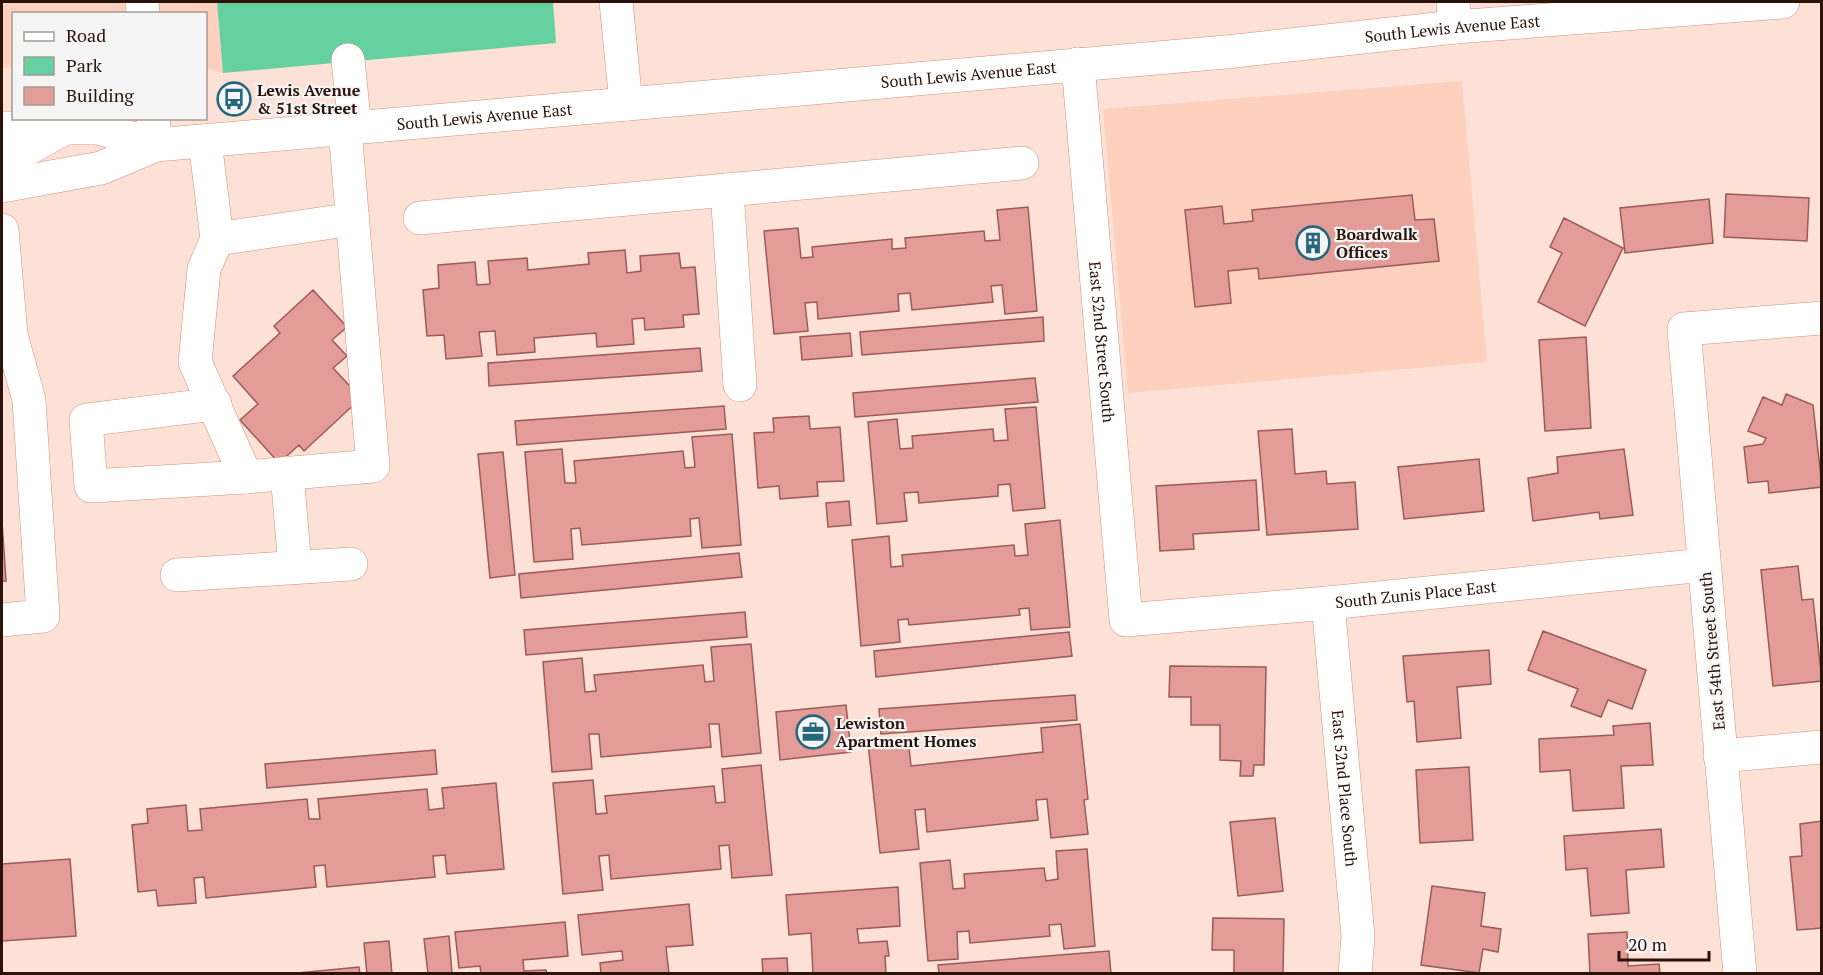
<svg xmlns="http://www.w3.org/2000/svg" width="1823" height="975" viewBox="0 0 1823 975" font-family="'PT Serif',serif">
	<rect width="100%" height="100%" fill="#fde1d6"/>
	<!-- built -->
	<path fill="#fed0be" d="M 2,2 L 217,2 L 223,73 L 206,68 L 206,14 L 14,14 L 13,67 L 2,68 Z
		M 1462,81 L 1487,362 L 1128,393 L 1103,109 Z"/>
	<!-- green -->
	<path fill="#65d1a1" d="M 217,2 L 553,2 L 556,43 L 223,73 Z"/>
	<!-- building -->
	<path fill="#e49c99" stroke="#9c5a58" stroke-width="1.5" d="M 1726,194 L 1809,198 L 1807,241 L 1724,237 Z
		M 1412,195 L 1415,220 L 1434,219 L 1439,261 L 1259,279 L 1258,268 L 1228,271 L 1231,303 L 1195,307 L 1185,210 L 1222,206 L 1224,224 L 1253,221 L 1252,210 Z
		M 1709,199 L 1713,243 L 1625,253 L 1620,208 Z
		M 1028,207 L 1037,311 L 1005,314 L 1002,285 L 991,286 L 993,302 L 912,310 L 910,293 L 898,294 L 899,311 L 818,319 L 817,302 L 805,303 L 808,331 L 774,334 L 764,231 L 798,228 L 801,258 L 813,257 L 812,247 L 892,239 L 892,249 L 906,248 L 905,238 L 984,231 L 985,241 L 1000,240 L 997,210 Z
		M 1564,218 L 1623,248 L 1585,326 L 1538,302 L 1562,253 L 1550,247 Z
		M 625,250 L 627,273 L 641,271 L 640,256 L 679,253 L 681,268 L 695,267 L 699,314 L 683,315 L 684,327 L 645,330 L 644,318 L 632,319 L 634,344 L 597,347 L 596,333 L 534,338 L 535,352 L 497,355 L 495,331 L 479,332 L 482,356 L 446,359 L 444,335 L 427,336 L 423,290 L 439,288 L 438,265 L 475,262 L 477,285 L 490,284 L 488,261 L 527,258 L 528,270 L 589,264 L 588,253 Z
		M 313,290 L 347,327 L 332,340 L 347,356 L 333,368 L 361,398 L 304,451 L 299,445 L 279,463 L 240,420 L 258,404 L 233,376 L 280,333 L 274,326 Z
		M 1043,317 L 1044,341 L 862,355 L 860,332 Z
		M 850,333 L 852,356 L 802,360 L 800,337 Z
		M 1586,337 L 1591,428 L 1545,431 L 1539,340 Z
		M 700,348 L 702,371 L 489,386 L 488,363 Z
		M 1035,378 L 1038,402 L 855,417 L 853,393 Z
		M 1786,394 L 1813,405 L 1822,487 L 1769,493 L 1768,481 L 1748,483 L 1744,447 L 1763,444 L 1766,438 L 1748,431 L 1763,397 L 1782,405 Z
		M 724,406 L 726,429 L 517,445 L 515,421 Z
		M 1036,407 L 1045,508 L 1013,511 L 1010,484 L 998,485 L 998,496 L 919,503 L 918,492 L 904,493 L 907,521 L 877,524 L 868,422 L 897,419 L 900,449 L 913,448 L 912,436 L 993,429 L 994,441 L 1008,440 L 1005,409 Z
		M 809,416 L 810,429 L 840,427 L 844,481 L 817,482 L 818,496 L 780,499 L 779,486 L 758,488 L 754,433 L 774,432 L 773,418 Z
		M 1292,429 L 1295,474 L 1326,471 L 1327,484 L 1355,482 L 1358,529 L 1267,535 L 1258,431 Z
		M 732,434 L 741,545 L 702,548 L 699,518 L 690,519 L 691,536 L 582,545 L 580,528 L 571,529 L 573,559 L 534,562 L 525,452 L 562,449 L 565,483 L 576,483 L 574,461 L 683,451 L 685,468 L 695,467 L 692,437 Z
		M 1624,449 L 1633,515 L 1600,519 L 1599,512 L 1533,521 L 1528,478 L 1558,473 L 1557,457 Z
		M 503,452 L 515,575 L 490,578 L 478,454 Z
		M 1479,459 L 1484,511 L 1404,519 L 1398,467 Z
		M 1256,480 L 1259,530 L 1193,534 L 1194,549 L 1160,551 L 1156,486 Z
		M 849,501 L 851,525 L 828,527 L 826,503 Z
		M 1060,520 L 1070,627 L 1031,630 L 1029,608 L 1019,609 L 1020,615 L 909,625 L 908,619 L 898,620 L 900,642 L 861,646 L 852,540 L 889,536 L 891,567 L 903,566 L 902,555 L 1014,545 L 1015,556 L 1028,555 L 1025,524 Z
		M 2,522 L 6,581 L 2,581 Z
		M 739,553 L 742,577 L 521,598 L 519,574 Z
		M 1798,566 L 1802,600 L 1813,599 L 1822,681 L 1773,686 L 1761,570 Z
		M 745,612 L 747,637 L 526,655 L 524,630 Z
		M 1543,631 L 1646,670 L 1632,709 L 1608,700 L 1601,717 L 1571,706 L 1578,689 L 1528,670 Z
		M 1069,632 L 1072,656 L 876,677 L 874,651 Z
		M 751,644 L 761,753 L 722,757 L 719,724 L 709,724 L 711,747 L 601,757 L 599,734 L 589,734 L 592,769 L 552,772 L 543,662 L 582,658 L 585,692 L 596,691 L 594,675 L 703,665 L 705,682 L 714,681 L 711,647 Z
		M 1489,650 L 1491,684 L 1457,687 L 1461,738 L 1417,742 L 1414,701 L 1407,702 L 1403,656 Z
		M 1170,666 L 1266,667 L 1264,765 L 1254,765 L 1253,776 L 1240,776 L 1241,761 L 1220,760 L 1220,725 L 1191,725 L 1191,697 L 1169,697 Z
		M 1075,695 L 1077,720 L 881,734 L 879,709 Z
		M 846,705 L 851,752 L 780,760 L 776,712 Z
		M 1650,723 L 1653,765 L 1621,766 L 1624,808 L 1573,811 L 1570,770 L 1540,772 L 1539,739 L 1614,735 L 1613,726 Z
		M 1080,724 L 1088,799 L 1084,800 L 1088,834 L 1051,838 L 1047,799 L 1036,800 L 1038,820 L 927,832 L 925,809 L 915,810 L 919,849 L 880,853 L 868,743 L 908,739 L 911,766 L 1043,752 L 1041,728 Z
		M 435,750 L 437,774 L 267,788 L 265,764 Z
		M 761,765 L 772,875 L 732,878 L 729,845 L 719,846 L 721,869 L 611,879 L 609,855 L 599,856 L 603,890 L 563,894 L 553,783 L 593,780 L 596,814 L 607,813 L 605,796 L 714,786 L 716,803 L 725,802 L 722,769 Z
		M 1469,767 L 1473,840 L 1420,843 L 1416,770 Z
		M 496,783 L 504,869 L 447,874 L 445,855 L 433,856 L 435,877 L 327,887 L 325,865 L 314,866 L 316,887 L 206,898 L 204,877 L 194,878 L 196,903 L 158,906 L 156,890 L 138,892 L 132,825 L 148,823 L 147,809 L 186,805 L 188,831 L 202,830 L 200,809 L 307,799 L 309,819 L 320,819 L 318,799 L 427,789 L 429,810 L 444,808 L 442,788 Z
		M 1275,818 L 1283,891 L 1238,896 L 1230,822 Z
		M 1822,821 L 1822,928 L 1797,930 L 1790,857 L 1802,856 L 1800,824 Z
		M 1661,829 L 1664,867 L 1626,870 L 1629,913 L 1591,916 L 1587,868 L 1566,870 L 1564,836 Z
		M 1087,849 L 1095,946 L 1064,949 L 1061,924 L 1049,925 L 1050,936 L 970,943 L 969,931 L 957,932 L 958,959 L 928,961 L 920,863 L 950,860 L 953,889 L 965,888 L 964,874 L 1044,868 L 1046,881 L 1058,879 L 1056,851 Z
		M 70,859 L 76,936 L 2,941 L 2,864 Z
		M 1432,886 L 1485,893 L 1481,926 L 1501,929 L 1498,952 L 1483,949 L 1479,973 L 1421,965 Z
		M 898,887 L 900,926 L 857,929 L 859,943 L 887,941 L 889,956 L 885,956 L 886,974 L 813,974 L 811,933 L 789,935 L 786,895 Z
		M 689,904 L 693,945 L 666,947 L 669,974 L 601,974 L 600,963 L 623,960 L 622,951 L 582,955 L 578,915 Z
		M 1213,918 L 1284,919 L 1283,974 L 1234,974 L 1234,950 L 1212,950 Z
		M 565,922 L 568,956 L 523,960 L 524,971 L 546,970 L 547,974 L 481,974 L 480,966 L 459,968 L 455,932 Z
		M 1627,932 L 1628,966 L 1659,964 L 1660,974 L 1590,974 L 1588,934 Z
		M 449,936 L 452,974 L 428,974 L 424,939 Z
		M 389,941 L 392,974 L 367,974 L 364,943 Z
		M 1109,951 L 1111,974 L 939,974 L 938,965 Z
		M 787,958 L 788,974 L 763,974 L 762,959 Z
		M 359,967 L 360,974 L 287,974 Z"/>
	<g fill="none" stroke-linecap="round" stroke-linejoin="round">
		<!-- minor casing -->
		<g stroke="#d19178" stroke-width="34">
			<g id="minor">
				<path d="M 142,2 L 143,14"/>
				<path d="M 616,2 L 626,104"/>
				<path d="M 1453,2 L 1455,27"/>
				<path d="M 348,60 L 355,128"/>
				<path id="s1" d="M 1078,64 L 1126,620 L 1328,603 L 1704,565"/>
				<path d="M 153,118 L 156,145"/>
				<path d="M 205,141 L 217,239 L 204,269 L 195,362 L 246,477 L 373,466 L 345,129"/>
				<path d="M 727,190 L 740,385"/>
				<path d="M 420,218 L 1022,163"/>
				<path d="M 2,230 L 11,335 L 29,400 L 43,616 L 2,620"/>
				<path d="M 217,239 L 353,219"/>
				<path d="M 215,404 L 86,420 L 91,486 L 246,477"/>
				<path d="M 287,473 L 295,567"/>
				<path d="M 177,575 L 351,564"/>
				<path id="s2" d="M 1328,603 L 1358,936 L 1355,974"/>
				<path d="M 1720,756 L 1822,747"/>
				<path d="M 1740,974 L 1684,329 L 1822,318"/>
			</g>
		</g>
		<!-- major casing -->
		<g stroke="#d19178" stroke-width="34">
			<g id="major">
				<path d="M 2,128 L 98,128 L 156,145"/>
				<path d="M 2,163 L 61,130"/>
				<path id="s3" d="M 2,186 L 101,168 L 156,145 L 1226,52 L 1455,27 L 1783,2"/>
			</g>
		</g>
		<!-- minor -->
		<use href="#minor" stroke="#fff" stroke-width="33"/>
		<!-- major -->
		<use href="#major" stroke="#fff" stroke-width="33"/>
	</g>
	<!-- icons -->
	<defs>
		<g id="bus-ring" transform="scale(1.725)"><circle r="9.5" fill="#f5f5f5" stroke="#26677b" stroke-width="1.5"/><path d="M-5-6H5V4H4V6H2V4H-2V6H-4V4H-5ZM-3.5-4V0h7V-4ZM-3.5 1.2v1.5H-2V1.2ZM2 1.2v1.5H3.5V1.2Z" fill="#26677b"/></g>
		<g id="building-ring" transform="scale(1.725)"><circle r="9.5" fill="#f5f5f5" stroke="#26677b" stroke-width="1.5"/><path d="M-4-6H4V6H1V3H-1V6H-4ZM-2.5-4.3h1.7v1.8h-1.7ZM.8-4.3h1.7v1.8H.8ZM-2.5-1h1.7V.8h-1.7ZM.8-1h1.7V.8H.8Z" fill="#26677b"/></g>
		<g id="office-ring" transform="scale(1.725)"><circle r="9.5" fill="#f5f5f5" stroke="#26677b" stroke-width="1.5"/><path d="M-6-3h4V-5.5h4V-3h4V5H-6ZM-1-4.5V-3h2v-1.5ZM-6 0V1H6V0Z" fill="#26677b"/></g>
	</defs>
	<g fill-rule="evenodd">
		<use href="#bus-ring" x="234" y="99"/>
		<use href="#building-ring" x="1313" y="243"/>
		<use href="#office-ring" x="813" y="732"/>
	</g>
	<g text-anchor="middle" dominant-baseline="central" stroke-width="4.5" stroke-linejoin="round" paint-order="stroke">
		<!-- street labels -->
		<g font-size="16" fill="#2b1309" stroke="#f5f5f5">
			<text stroke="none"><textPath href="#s3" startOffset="1462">South Lewis Avenue East</textPath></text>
			<text stroke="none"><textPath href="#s3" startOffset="976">South Lewis Avenue East</textPath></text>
			<text stroke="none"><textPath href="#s3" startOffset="490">South Lewis Avenue East</textPath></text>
			<text stroke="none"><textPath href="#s1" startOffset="279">East 52nd Street South</textPath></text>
			<text stroke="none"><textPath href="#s1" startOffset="849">South Zunis Place East</textPath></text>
			<text transform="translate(1712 651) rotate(-95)">East 54th Street South</text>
			<text stroke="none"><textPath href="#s2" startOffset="186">East 52nd Place South</textPath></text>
		</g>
		<!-- poi labels -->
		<g font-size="16" font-weight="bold" fill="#2b1309" stroke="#f5f5f5" text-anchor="start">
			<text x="257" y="90">Lewis Avenue<tspan x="257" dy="18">&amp; 51st Street</tspan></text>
			<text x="1336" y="234">Boardwalk<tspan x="1336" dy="18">Offices</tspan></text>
			<text x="836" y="723">Lewiston<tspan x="836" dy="18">Apartment Homes</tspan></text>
		</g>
	</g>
	<!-- border -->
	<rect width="1823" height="975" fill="none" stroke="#2b1309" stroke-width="6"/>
	<!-- legend -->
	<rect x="12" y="12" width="195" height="108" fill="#f5f5f5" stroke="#a49b97" stroke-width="1.5"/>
	<rect x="24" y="32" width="30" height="9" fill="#ffffff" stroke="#a49b97" stroke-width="1.5"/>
	<text x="66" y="42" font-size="18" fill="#2b1309">Road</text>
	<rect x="24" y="57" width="30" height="18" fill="#65d1a1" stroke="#a49b97" stroke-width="1.5"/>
	<text x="66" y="72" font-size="18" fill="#2b1309">Park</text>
	<rect x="24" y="87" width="30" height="18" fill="#e49c99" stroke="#a49b97" stroke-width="1.5"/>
	<text x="66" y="102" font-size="18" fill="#2b1309">Building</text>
	<!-- scale -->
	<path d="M1619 951v9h90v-9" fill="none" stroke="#2b1309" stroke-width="3"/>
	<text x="1628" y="951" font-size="18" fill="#2b1309" stroke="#f5f5f5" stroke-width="4.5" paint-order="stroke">20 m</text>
</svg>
